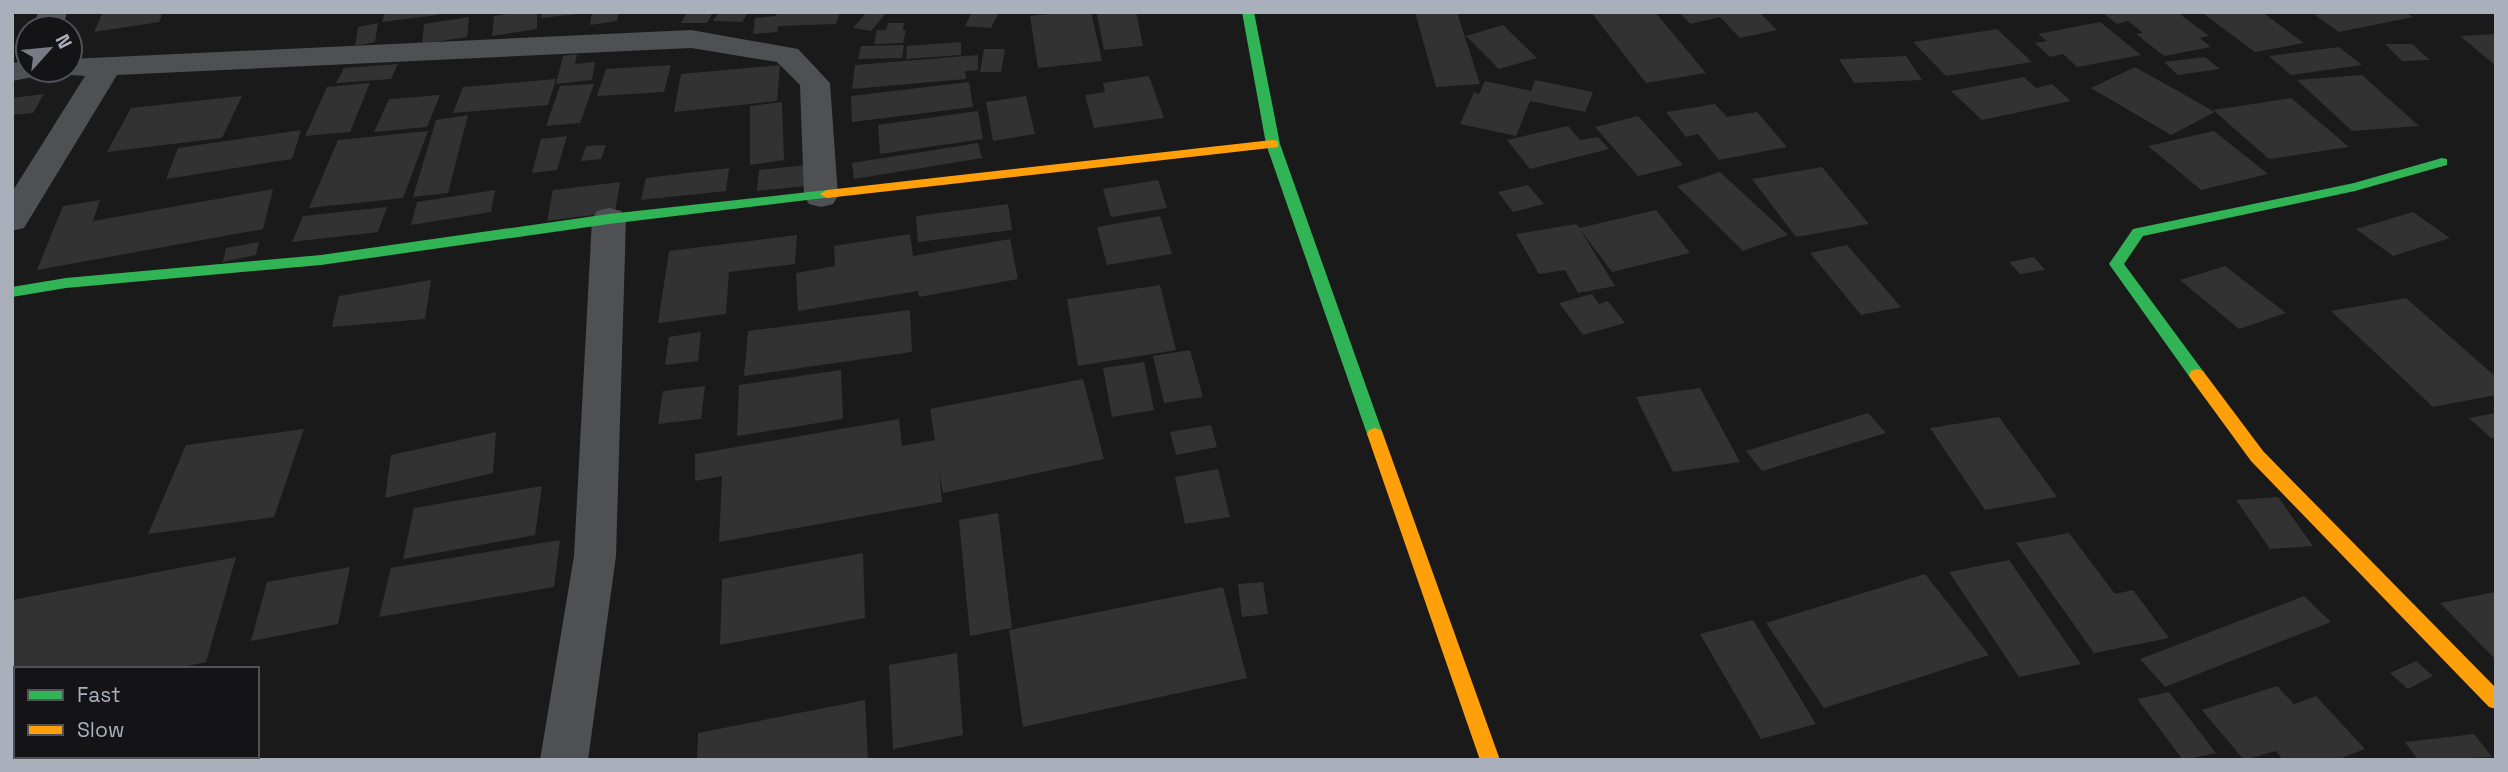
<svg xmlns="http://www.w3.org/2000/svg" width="2508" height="772" viewBox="0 0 2508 772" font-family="'Space Grotesk',sans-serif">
	<rect width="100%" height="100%" fill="#1a1a1b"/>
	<!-- building -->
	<path fill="#323233" d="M 103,12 L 163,12 L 159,22 L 94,32 Z
		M 385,12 L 438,12 L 437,15 L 382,22 Z
		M 520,12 L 537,12 L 537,29 L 492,36 L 494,16 Z
		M 542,12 L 578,12 L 578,14 L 541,18 Z
		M 592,12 L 619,12 L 617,21 L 590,25 Z
		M 687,12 L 713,12 L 707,23 L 681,23 Z
		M 719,12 L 749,12 L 742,22 L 713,21 Z
		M 777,12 L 840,12 L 836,24 L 778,26 L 777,32 L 753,34 L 755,18 L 776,16 Z
		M 867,12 L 887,12 L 871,31 L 853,28 Z
		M 972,12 L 999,12 L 991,28 L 965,26 Z
		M 1067,12 L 1091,12 L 1102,61 L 1038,68 L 1030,16 Z
		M 1105,12 L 1136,12 L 1143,46 L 1104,50 L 1097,14 Z
		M 1415,12 L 1457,12 L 1480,84 L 1436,87 Z
		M 1591,12 L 1655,12 L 1706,73 L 1646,83 Z
		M 1679,12 L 1759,12 L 1777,30 L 1740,38 L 1720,17 L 1690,24 Z
		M 2102,12 L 2177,12 L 2209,36 L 2200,38 L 2211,47 L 2164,56 L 2136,34 L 2143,33 L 2128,21 L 2117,24 Z
		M 2201,12 L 2262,12 L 2304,43 L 2255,52 Z
		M 2329,12 L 2405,12 L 2413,17 L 2339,32 L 2315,15 Z
		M 469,17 L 467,37 L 422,44 L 424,24 Z
		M 2100,22 L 2141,55 L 2077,67 L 2063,54 L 2050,57 L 2035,43 L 2047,41 L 2038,34 Z
		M 378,23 L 375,42 L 355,46 L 358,27 Z
		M 888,23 L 904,23 L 903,30 L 906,30 L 903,43 L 874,44 L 877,30 L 886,30 Z
		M 1503,25 L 1537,58 L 1499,69 L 1466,36 Z
		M 1997,29 L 2032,62 L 1946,76 L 1913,42 Z
		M 2496,34 L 2496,66 L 2460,36 Z
		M 961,42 L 961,55 L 906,59 L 907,46 Z
		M 2385,44 L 2412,44 L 2430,60 L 2402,61 Z
		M 904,45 L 902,58 L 858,59 L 861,46 Z
		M 2339,47 L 2362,65 L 2291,75 L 2269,56 Z
		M 984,49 L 1005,49 L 1001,72 L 980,72 Z
		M 577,54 L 575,64 L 595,62 L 592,80 L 556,84 L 563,56 Z
		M 978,55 L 978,70 L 965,71 L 966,79 L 852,89 L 855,65 Z
		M 1906,56 L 1922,80 L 1854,83 L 1839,59 Z
		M 2205,57 L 2220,69 L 2178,75 L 2164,62 Z
		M 398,64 L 391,79 L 336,83 L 344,68 Z
		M 671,65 L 664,92 L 597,96 L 606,69 Z
		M 780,65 L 777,101 L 674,112 L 681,74 Z
		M 2135,67 L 2215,112 L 2171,135 L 2091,88 Z
		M 2362,75 L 2419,126 L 2352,131 L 2297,80 Z
		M 1149,76 L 1164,118 L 1094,128 L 1085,95 L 1105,92 L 1103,83 Z
		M 2024,77 L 2036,88 L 2052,84 L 2071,101 L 1982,120 L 1951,91 Z
		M 556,79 L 548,105 L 453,113 L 463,87 Z
		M 1535,80 L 1593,92 L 1585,112 L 1530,101 L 1516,136 L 1460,124 L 1474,92 L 1479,94 L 1485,81 L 1531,91 Z
		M 969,82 L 973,107 L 852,122 L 851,96 Z
		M 370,83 L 350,132 L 305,136 L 327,87 Z
		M 594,84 L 580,123 L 546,126 L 560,86 Z
		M 44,94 L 33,113 L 12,115 L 12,98 Z
		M 440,95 L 427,127 L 374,132 L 389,99 Z
		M 242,96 L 222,138 L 107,152 L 131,108 Z
		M 1026,96 L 1035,134 L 993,141 L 986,102 Z
		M 2291,98 L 2349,147 L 2269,159 L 2213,110 Z
		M 782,102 L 784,160 L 750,165 L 750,106 Z
		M 1715,104 L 1727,117 L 1757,112 L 1787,147 L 1719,160 L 1698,134 L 1686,137 L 1666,112 Z
		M 978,111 L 983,139 L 880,154 L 878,125 Z
		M 468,115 L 448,193 L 413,197 L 436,120 Z
		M 1638,116 L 1683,165 L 1638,176 L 1595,127 Z
		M 1568,126 L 1580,140 L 1598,137 L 1609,149 L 1530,169 L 1507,140 Z
		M 301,130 L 292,159 L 166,179 L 178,148 Z
		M 428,131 L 403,198 L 309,208 L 338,140 Z
		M 2214,131 L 2268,174 L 2201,190 L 2148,146 Z
		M 567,136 L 557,170 L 532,173 L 541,139 Z
		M 978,143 L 982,158 L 854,179 L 852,163 Z
		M 606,145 L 601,159 L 581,161 L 586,146 Z
		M 807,165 L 805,186 L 757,191 L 759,170 Z
		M 1822,167 L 1869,224 L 1796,237 L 1752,179 Z
		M 729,168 L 726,191 L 641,200 L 646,178 Z
		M 1720,172 L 1788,235 L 1743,251 L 1677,186 Z
		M 1158,180 L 1167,208 L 1111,217 L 1103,189 Z
		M 620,182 L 615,212 L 547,221 L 553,190 Z
		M 1528,185 L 1544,204 L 1513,212 L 1498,192 Z
		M 273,189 L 263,229 L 37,270 L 63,206 L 100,200 L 93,221 Z
		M 495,190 L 491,212 L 411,225 L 417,202 Z
		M 1008,204 L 1012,230 L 918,242 L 916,216 Z
		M 387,207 L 378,232 L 292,242 L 303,216 Z
		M 1656,210 L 1690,253 L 1612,272 L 1579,228 Z
		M 2413,212 L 2450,238 L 2393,256 L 2356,229 Z
		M 1160,216 L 1172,254 L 1107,265 L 1097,227 Z
		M 1576,224 L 1578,226 L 1615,286 L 1578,293 L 1565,270 L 1539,274 L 1516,234 Z
		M 910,234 L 913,256 L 1010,239 L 1018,279 L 919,297 L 918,291 L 798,311 L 796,273 L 835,266 L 834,246 Z
		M 797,235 L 795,264 L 729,272 L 726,314 L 658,323 L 669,251 Z
		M 259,242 L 256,255 L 223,262 L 226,248 Z
		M 1847,245 L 1901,307 L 1861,315 L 1810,253 Z
		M 2034,257 L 2045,270 L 2020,274 L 2009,262 Z
		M 2225,266 L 2286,313 L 2239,329 L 2180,280 Z
		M 431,280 L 425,319 L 332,327 L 339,296 Z
		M 1160,285 L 1176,350 L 1078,366 L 1067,299 Z
		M 1592,294 L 1599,304 L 1608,301 L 1625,323 L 1583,335 L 1559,303 Z
		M 2406,298 L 2496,377 L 2496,395 L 2433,407 L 2331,311 Z
		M 910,310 L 912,352 L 744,376 L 748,331 Z
		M 701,332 L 698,361 L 665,365 L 669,337 Z
		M 1190,350 L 1203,397 L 1164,403 L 1153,356 Z
		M 1144,362 L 1154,410 L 1112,417 L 1103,368 Z
		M 841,370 L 843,419 L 737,436 L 739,385 Z
		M 1083,379 L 1104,459 L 943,493 L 939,471 L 942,502 L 719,542 L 722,476 L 695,481 L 695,454 L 899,419 L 902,446 L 935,440 L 930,409 Z
		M 705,386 L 701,419 L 658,424 L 663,391 Z
		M 1700,388 L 1740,462 L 1673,472 L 1636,397 Z
		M 1868,413 L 1886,433 L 1762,471 L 1746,451 Z
		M 2496,413 L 2496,437 L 2491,438 L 2469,418 Z
		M 1999,417 L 2057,497 L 1985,510 L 1930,428 Z
		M 1211,425 L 1217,447 L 1176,455 L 1170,432 Z
		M 304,429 L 274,517 L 148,534 L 186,445 Z
		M 496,432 L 493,473 L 385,498 L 391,455 Z
		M 1218,469 L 1230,517 L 1185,524 L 1175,477 Z
		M 542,486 L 535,535 L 403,559 L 414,508 Z
		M 2278,497 L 2313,546 L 2270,549 L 2236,500 Z
		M 998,513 L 1012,628 L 970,636 L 959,520 Z
		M 2069,533 L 2115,594 L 2133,590 L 2169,638 L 2094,653 L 2016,543 Z
		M 560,540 L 554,587 L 379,617 L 391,568 Z
		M 863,553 L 865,618 L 720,645 L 722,579 Z
		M 236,557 L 206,662 L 173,669 L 16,669 L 16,700 L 12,701 L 12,600 Z
		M 2009,560 L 2081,664 L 2019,677 L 1949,572 Z
		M 350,567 L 338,624 L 251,641 L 267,582 Z
		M 1925,574 L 1989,655 L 1824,708 L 1766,623 Z
		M 1263,582 L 1268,614 L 1242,617 L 1238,584 Z
		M 1223,587 L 1247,678 L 1023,727 L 1009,630 Z
		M 2495,592 L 2496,593 L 2496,660 L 2440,603 Z
		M 2304,596 L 2331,622 L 2165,687 L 2140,659 Z
		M 1753,620 L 1816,724 L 1761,739 L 1700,634 Z
		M 957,653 L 963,735 L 893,749 L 889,665 Z
		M 2416,661 L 2433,676 L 2408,689 L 2390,673 Z
		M 2277,686 L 2294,704 L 2316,696 L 2365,749 L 2336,760 L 2283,760 L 2276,751 L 2244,760 L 2202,710 Z
		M 2169,692 L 2216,753 L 2183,760 L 2137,699 Z
		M 865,700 L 868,760 L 697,760 L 698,733 Z
		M 16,725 L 16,756 L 179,756 L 178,760 L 12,760 L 12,726 Z
		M 2474,734 L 2492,757 L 2418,760 L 2405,742 Z"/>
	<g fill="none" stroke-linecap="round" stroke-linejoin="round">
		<!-- street -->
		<path fill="#4e5054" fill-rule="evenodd" d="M 38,12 L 67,12 L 63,28 L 33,28 Z
			M 691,30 L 798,49 L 830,83 L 838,196 L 833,204 L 821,207 L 809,204 L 804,196 L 800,85 L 777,62 L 691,48 L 117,75 L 24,228 L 12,231 L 12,192 L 85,76 L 59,74 L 56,70 L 70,70 L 70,59 Z
			M 28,61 L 28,70 L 43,70 L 39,76 L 12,81 L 12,63 Z
			M 609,208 L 621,211 L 626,219 L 616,556 L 588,760 L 540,760 L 574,556 L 592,219 L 597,211 Z"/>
		<!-- fast -->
		<path fill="#30b455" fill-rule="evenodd" d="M 1242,12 L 1254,12 L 1280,144 L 1383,434 L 1381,438 L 1369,438 L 1367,434 L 1266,144 Z
			M 2442,158 L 2447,159 L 2447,165 L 2355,191 L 2143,236 L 2124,264 L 2203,371 L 2205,375 L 2203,379 L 2191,379 L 2109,264 L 2133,229 L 2354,183 Z
			M 827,190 L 832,191 L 834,194 L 832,197 L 609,224 L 321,265 L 66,288 L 12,297 L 12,287 L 66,278 L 321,255 L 609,214 Z"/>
		<!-- slow -->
		<path fill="#ff9f0a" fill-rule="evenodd" d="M 1273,140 L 1278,141 L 1278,147 L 827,198 L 820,194 L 827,190 Z
			M 2197,369 L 2203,371 L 2263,451 L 2496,688 L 2496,709 L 2489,707 L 2251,461 L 2191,379 L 2189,375 L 2191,371 Z
			M 1375,428 L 1381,430 L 1383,434 L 1500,760 L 1480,760 L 1367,434 L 1369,430 Z"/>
	</g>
	<!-- border -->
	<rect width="2508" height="772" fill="none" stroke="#aaafbc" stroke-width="28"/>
	<!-- legend -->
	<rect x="14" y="667" width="245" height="91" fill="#141417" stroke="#505259" stroke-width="2"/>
	<rect x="28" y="690" width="35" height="10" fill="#30b455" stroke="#505259" stroke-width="2"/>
	<text x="77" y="702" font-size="21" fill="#aaafbc">Fast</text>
	<rect x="28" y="725" width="35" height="10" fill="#ff9f0a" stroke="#505259" stroke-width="2"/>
	<text x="77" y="737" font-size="21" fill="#aaafbc">Slow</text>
	<!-- north arrow -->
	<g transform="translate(49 49) rotate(63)"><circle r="33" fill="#141417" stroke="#505259" stroke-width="2"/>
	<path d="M0-5L12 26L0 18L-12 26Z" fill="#787b84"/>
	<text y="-10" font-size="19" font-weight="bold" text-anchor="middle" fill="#aaafbc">N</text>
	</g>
</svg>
